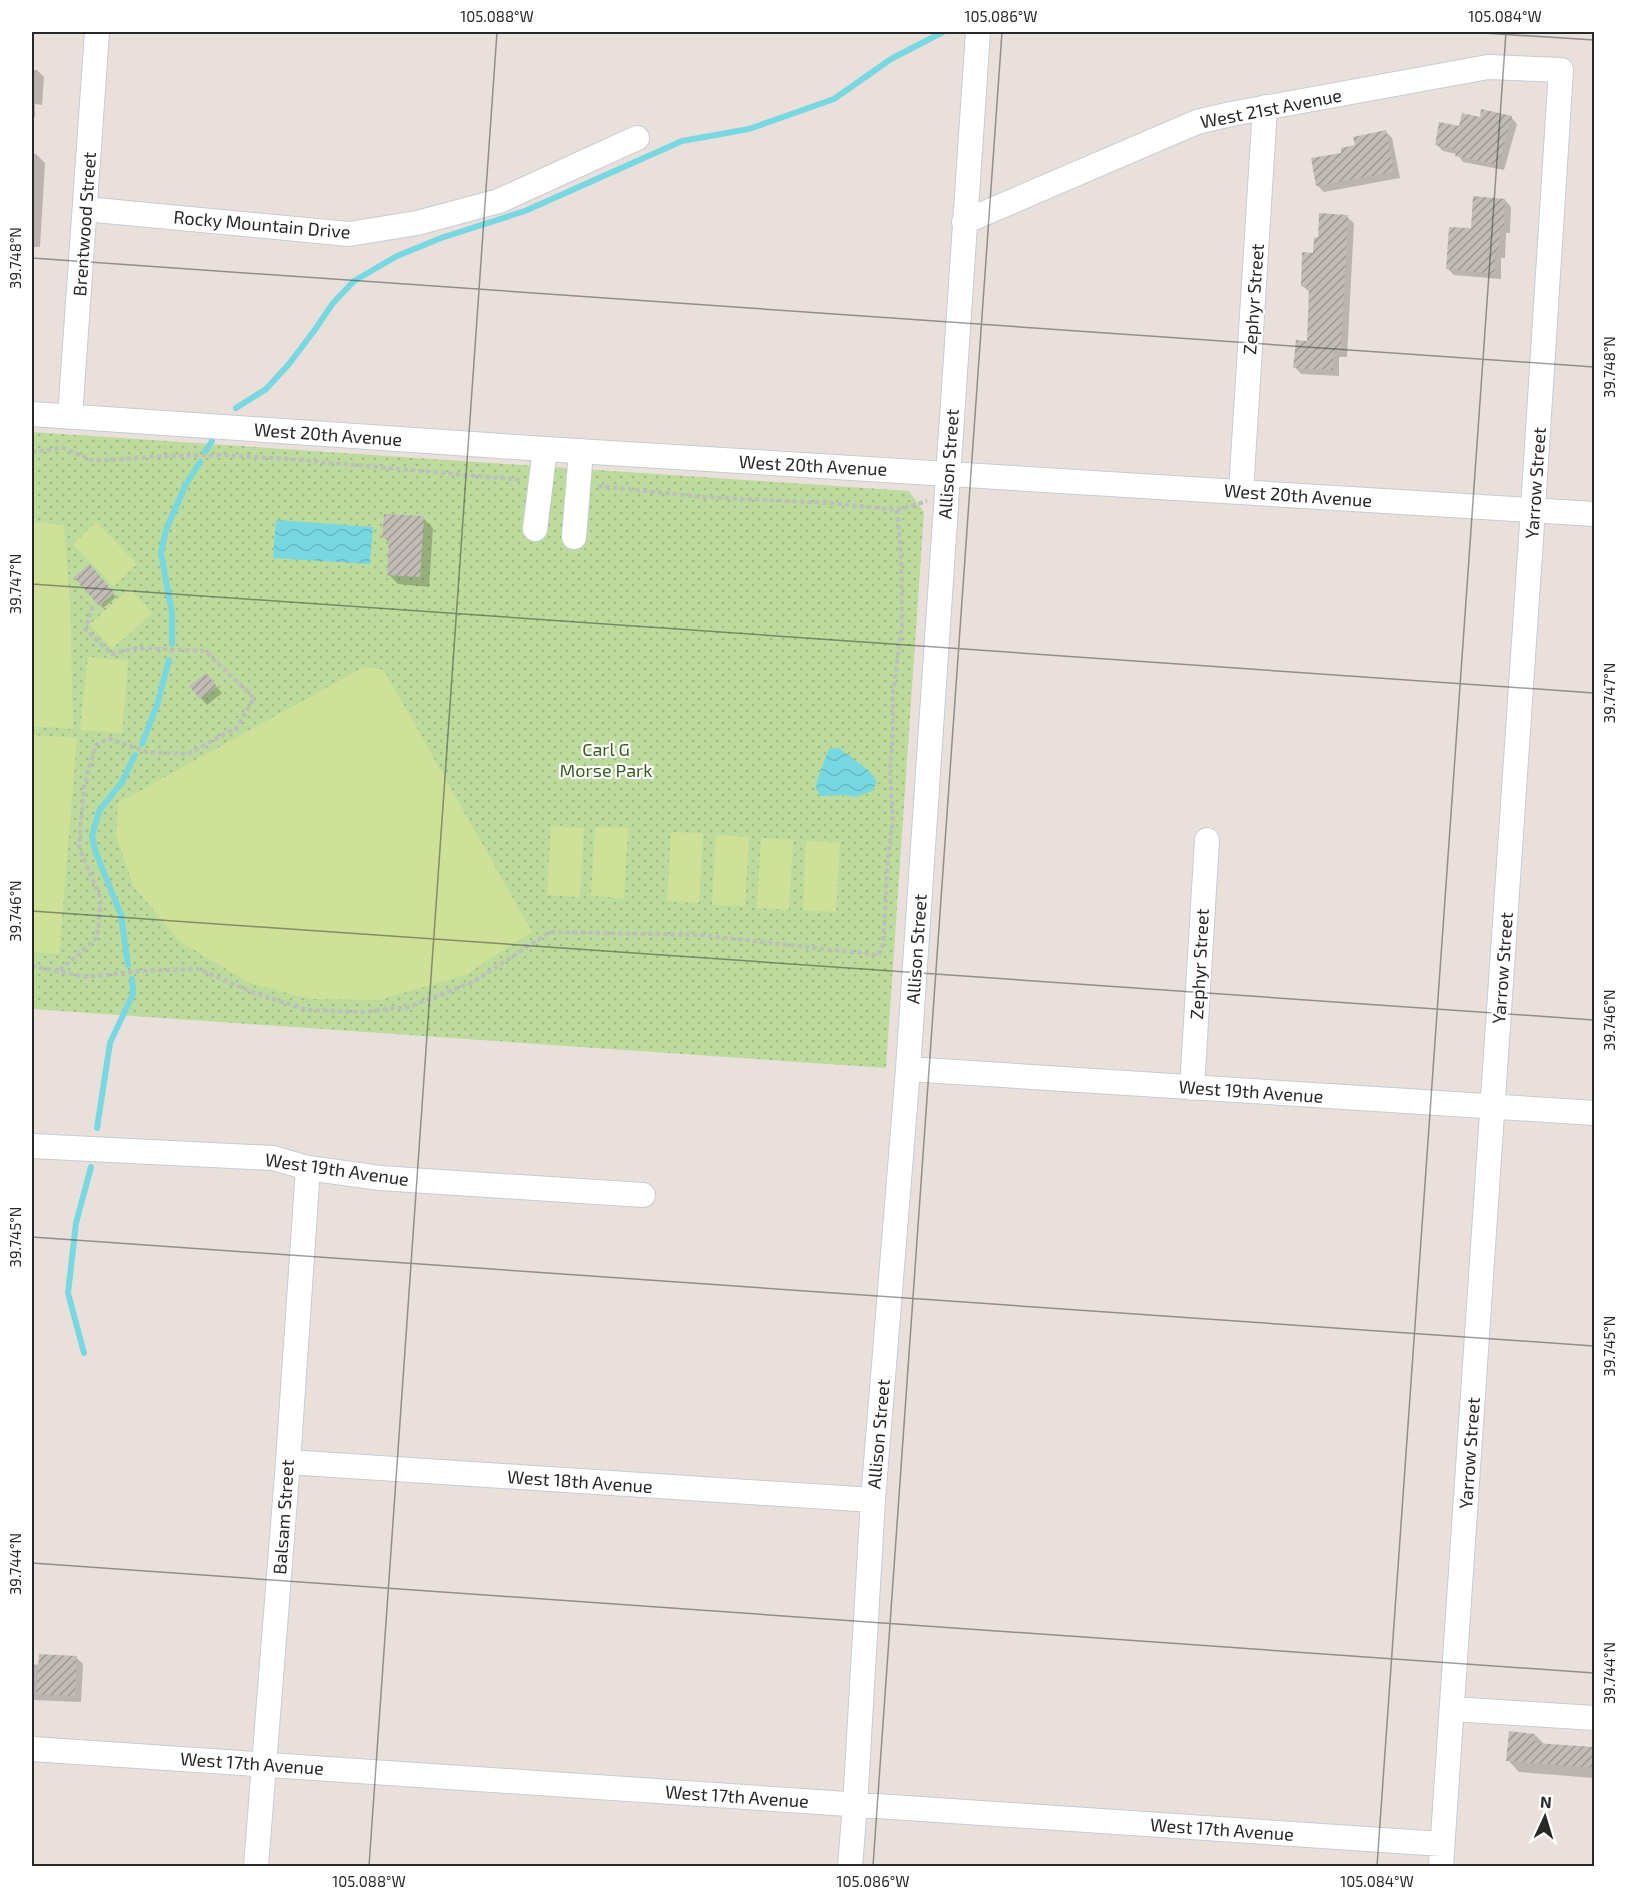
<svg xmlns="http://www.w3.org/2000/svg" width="1626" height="1898" viewBox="0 0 1626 1898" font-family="'Exo 2',sans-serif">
	<defs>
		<pattern id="grass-dots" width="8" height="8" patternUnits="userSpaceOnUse" patternTransform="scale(1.5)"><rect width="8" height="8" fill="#bcdb9c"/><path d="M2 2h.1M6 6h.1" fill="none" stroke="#a2bc86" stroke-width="1.8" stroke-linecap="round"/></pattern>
		<pattern id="water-waves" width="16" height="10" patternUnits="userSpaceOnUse" patternTransform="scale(1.5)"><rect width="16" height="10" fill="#77d8e2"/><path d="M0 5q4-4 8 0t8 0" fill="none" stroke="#67b9c2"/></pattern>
		<pattern id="building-hatch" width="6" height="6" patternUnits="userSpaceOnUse" patternTransform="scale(1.5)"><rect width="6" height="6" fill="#c1bcb6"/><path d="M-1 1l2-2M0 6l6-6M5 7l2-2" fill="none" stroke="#9d9994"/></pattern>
	</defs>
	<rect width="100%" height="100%" fill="#e9e0db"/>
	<!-- grass -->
	<path fill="url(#grass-dots)" d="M 32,432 L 909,491 L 924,512 L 886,1068 L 32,1009 Z"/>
	<!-- pitch -->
	<path fill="#cfe198" d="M 32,522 L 64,525 L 70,601 L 73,729 L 32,726 Z
		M 96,522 L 137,564 L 114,586 L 73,544 Z
		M 130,588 L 152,613 L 112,649 L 90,624 Z
		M 88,657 L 128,661 L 122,733 L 80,730 Z
		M 364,667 L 384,670 L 532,932 L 465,975 L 379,1000 L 309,999 L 250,983 L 179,941 L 133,885 L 116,836 L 118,803 Z
		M 32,735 L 77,738 L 59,954 L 32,952 Z
		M 551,826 L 584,828 L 580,897 L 547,895 Z
		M 595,827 L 628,828 L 624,898 L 591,896 Z
		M 671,832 L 703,833 L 699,903 L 667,901 Z
		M 716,835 L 749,837 L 745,906 L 712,905 Z
		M 761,838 L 793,840 L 789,910 L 757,908 Z
		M 806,841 L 840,843 L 836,912 L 803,910 Z"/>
	<!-- water -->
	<path fill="url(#water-waves)" d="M 276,520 L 373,527 L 370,564 L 273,558 Z
		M 834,748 L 839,748 L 868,770 L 877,781 L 872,791 L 856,797 L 844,795 L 822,796 L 816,790 L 817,780 L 829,749 Z"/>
	<!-- shadow -->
	<path fill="#0003" d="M 32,70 L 37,70 L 44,77 L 42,105 L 35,104 L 35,117 L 32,117 Z
		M 1511,117 L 1517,124 L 1504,170 L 1463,162 L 1457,154 L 1443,151 L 1436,144 L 1481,119 Z
		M 1385,131 L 1392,138 L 1400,178 L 1324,192 L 1317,185 L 1343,154 Z
		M 32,153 L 36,154 L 45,163 L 40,247 L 32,247 Z
		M 1505,200 L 1511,207 L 1510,233 L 1506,233 L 1505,258 L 1501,258 L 1501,279 L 1454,275 L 1448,269 L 1472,230 Z
		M 1347,217 L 1354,223 L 1347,357 L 1339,357 L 1339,376 L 1301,374 L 1295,367 L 1309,343 L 1310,292 L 1302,286 L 1315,255 Z
		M 1594,295 L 1594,319 L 1592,316 Z
		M 423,518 L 433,528 L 429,587 L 398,584 L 388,574 L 390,543 L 384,537 Z
		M 89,566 L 116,597 L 103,608 L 76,577 Z
		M 212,682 L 222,693 L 207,705 L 191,687 Z
		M 77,1658 L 83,1664 L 81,1702 L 32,1700 L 32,1664 L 40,1665 Z
		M 1535,1735 L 1545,1745 L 1594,1749 L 1594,1778 L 1519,1772 L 1508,1760 Z"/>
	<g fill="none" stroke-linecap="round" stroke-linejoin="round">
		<!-- stream -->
		<path stroke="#77d8e2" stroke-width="6" d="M 236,408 L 266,389 L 289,364 L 314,331 L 333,303 L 354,281 L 397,256 L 441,238 L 525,211 L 682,141 L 749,129 L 834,99 L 891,59 L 943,32
			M 205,452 L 212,441
			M 172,644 L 172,613 L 161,553 L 166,530 L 186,484 L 200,462
			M 142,744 L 157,705 L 169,660
			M 128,965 L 121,915 L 96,853 L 92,836 L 99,811 L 122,782 L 135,755
			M 97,1128 L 110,1043 L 133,994 L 132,979
			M 84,1353 L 68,1293 L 76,1223 L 91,1167"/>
	</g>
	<!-- building -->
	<path fill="url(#building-hatch)" d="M 1481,109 L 1512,116 L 1498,165 L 1455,156 L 1457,150 L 1435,145 L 1439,122 L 1459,126 L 1462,113 L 1480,117 Z
		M 1386,130 L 1394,172 L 1316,186 L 1311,158 L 1341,153 L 1341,148 L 1355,145 L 1353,137 Z
		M 1473,196 L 1505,199 L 1504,228 L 1500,227 L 1499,252 L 1495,252 L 1495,274 L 1446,269 L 1449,227 L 1471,228 Z
		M 1319,213 L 1348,215 L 1341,351 L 1334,351 L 1333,370 L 1293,368 L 1296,340 L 1307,341 L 1309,287 L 1301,286 L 1302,252 L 1313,253 L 1314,238 L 1318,237 Z
		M 384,514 L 424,516 L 420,577 L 387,575 L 389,538 L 382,538 Z
		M 90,564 L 114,593 L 99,606 L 74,577 Z
		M 206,673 L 217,686 L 200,699 L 189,686 Z
		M 39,1654 L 77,1656 L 75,1696 L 36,1694 Z
		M 1509,1731 L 1535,1734 L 1535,1743 L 1594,1747 L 1594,1768 L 1506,1761 Z"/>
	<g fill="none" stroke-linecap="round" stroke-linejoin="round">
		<!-- minor casing -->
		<g stroke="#c6ccd5" stroke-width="26">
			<path id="minor" d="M 85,209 L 349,234 L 417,223 L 499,201 L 637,138
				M 964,222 L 1197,122 L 1231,114 L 1488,67 L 1561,70 L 1533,509 L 1441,1866
				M 32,414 L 545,449 L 1594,514
				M 70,417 L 97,32
				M 1241,491 L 1265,107
				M 535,529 L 545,449
				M 574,537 L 581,451
				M 908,1069 L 1594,1113
				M 1192,1088 L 1207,840
				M 32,1146 L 273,1158 L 308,1168 L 380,1178 L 643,1195
				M 288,1462 L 873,1500
				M 1452,1709 L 1594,1718
				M 32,1749 L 1442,1844
				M 256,1866 L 288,1462 L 308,1168
				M 850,1866 L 855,1805 L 873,1500 L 908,1069 L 978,32"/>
		</g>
		<!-- path -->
		<path stroke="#bebebe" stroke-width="4" stroke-dasharray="4.5 3" stroke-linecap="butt" d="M 32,452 L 63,448 L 95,461 L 164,456 L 222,455 L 288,459 L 522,480
			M 598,486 L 703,497 L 831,503 L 897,510 L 927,501
			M 32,966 L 87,977 L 141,971 L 199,969 L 252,992 L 307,1010 L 363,1012 L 409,1007 L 473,982 L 550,932 L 700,935 L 879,955 L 883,944 L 888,857 L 893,820 L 890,773 L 893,735 L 893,692 L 902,626 L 901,554 L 897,510
			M 60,970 L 97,938 L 101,900 L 79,847 L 84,787 L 96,745 L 108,738 L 147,752 L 188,754 L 237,727 L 254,698 L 205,651 L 136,648 L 112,654 L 85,629 L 93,605"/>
		<!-- minor -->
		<use href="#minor" stroke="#fff" stroke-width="24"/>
	</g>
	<!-- ticks -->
	<path fill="none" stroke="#282828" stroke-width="1.5" stroke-opacity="0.45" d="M 1468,32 L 1594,40M 32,258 L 1594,367M 32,584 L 1594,693M 32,911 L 1594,1020M 32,1237 L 1594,1346M 32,1563 L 1594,1673M 369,1866 L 497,32M 873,1866 L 1002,32M 1377,1866 L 1506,32"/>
	<g text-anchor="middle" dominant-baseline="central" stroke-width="4.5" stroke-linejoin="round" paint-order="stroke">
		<!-- street labels -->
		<g font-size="18" fill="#282828" stroke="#fff">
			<text transform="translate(1271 108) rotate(-11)">West 21st Avenue</text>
			<text transform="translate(84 224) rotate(-86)">Brentwood Street</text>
			<text transform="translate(262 224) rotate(5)">Rocky Mountain Drive</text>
			<text transform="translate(1253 299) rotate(-86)">Zephyr Street</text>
			<text transform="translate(328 434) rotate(4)">West 20th Avenue</text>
			<text transform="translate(948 464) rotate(-86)">Allison Street</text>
			<text transform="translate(813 465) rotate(3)">West 20th Avenue</text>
			<text transform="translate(1535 483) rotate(-86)">Yarrow Street</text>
			<text transform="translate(1298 495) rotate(4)">West 20th Avenue</text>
			<text transform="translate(916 949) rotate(-86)">Allison Street</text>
			<text transform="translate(1199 964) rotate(-87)">Zephyr Street</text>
			<text transform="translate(1502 968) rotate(-86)">Yarrow Street</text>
			<text transform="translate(1251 1091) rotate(4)">West 19th Avenue</text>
			<text transform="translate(337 1169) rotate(8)">West 19th Avenue</text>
			<text transform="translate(878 1434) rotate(-85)">Allison Street</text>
			<text transform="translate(1469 1453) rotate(-86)">Yarrow Street</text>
			<text transform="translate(580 1481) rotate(4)">West 18th Avenue</text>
			<text transform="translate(283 1517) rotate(-86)">Balsam Street</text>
			<text transform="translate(252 1763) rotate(4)">West 17th Avenue</text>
			<text transform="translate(737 1796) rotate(4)">West 17th Avenue</text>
			<text transform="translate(1222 1829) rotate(4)">West 17th Avenue</text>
		</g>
		<!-- park labels -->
		<g font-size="18" fill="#375d20" stroke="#fff">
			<text x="606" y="749">Carl G<tspan x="606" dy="21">Morse Park</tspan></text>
		</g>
	</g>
	<!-- border -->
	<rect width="1626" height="1898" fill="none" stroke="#ffffff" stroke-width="66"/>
	<!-- north arrow -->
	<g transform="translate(1545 1817) rotate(4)" stroke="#ffffff" stroke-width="4.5" paint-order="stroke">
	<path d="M0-4.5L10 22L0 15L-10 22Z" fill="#282828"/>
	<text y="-9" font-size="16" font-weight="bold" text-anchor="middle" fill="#282828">N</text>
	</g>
	<rect x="33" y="33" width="1560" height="1832" fill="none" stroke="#282828" stroke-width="2"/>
	<g font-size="15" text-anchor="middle" fill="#282828">
		<text x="497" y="22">105.088°W</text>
		<text x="1001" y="22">105.086°W</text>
		<text x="1505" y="22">105.084°W</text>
		<text transform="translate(16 258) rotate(-90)" y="5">39.748°N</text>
		<text transform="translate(1610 367) rotate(-90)" y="5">39.748°N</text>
		<text transform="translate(16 584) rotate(-90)" y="5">39.747°N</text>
		<text transform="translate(1610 693) rotate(-90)" y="5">39.747°N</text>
		<text transform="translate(16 911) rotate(-90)" y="5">39.746°N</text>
		<text transform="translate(1610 1020) rotate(-90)" y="5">39.746°N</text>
		<text transform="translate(16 1237) rotate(-90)" y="5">39.745°N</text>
		<text transform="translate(1610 1346) rotate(-90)" y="5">39.745°N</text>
		<text transform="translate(16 1564) rotate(-90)" y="5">39.744°N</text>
		<text transform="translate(1610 1673) rotate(-90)" y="5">39.744°N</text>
		<text x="369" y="1887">105.088°W</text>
		<text x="873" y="1887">105.086°W</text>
		<text x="1377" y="1887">105.084°W</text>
	</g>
</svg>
